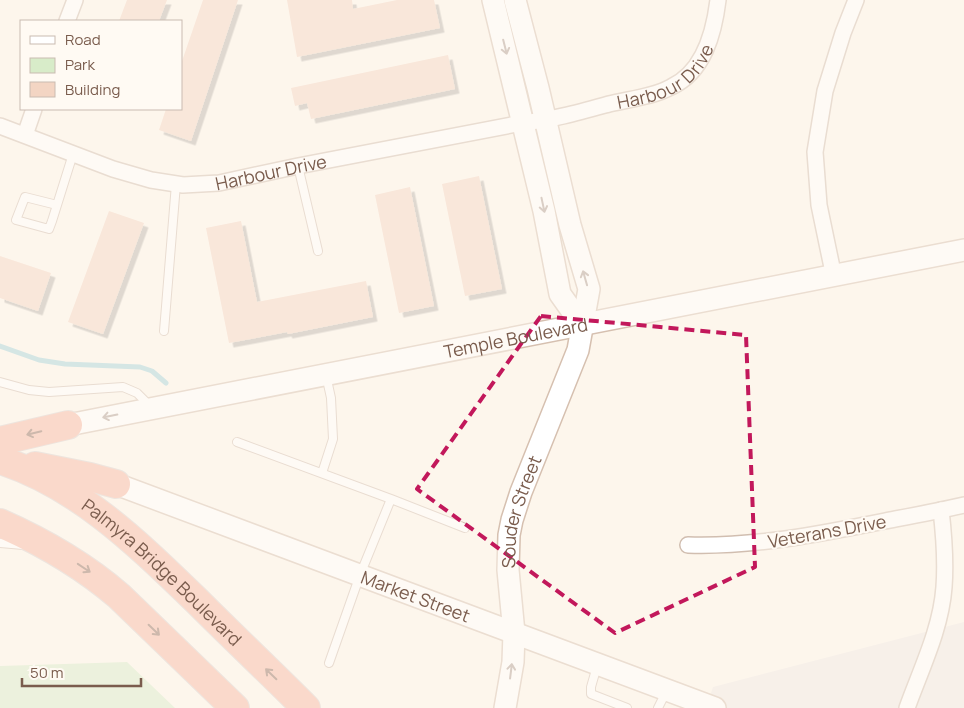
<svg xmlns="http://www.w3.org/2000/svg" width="964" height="708" viewBox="0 0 964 708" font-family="Manrope,sans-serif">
	<defs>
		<filter id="shadow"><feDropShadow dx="4.5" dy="4.5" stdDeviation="0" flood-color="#0004"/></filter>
	</defs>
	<rect width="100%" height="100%" fill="#fdf6ec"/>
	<!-- industrial -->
	<path fill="#efe9e4" d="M 964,622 L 964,708 L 706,708 L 713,687 Z"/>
	<!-- green -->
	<path fill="#d8ecc9" d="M 127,662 L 175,708 L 0,708 L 0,666 Z"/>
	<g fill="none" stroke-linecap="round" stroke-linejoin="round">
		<!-- stream -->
		<path stroke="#a5d3da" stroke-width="5" d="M 0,346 L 39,360 L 65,364 L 140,367 L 152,371 L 166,383"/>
	</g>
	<!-- building -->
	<path fill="#f3d5c3" filter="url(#shadow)" d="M 127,0 L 167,0 L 159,21 L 119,21 Z
		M 203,0 L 238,0 L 191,141 L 159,130 L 166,109 L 181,109 L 181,64 Z
		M 287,0 L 352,0 L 353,9 L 397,0 L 434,0 L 440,28 L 297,57 Z
		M 448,55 L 455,89 L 311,119 L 307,103 L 295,106 L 291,88 Z
		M 479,176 L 502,289 L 465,296 L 442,184 Z
		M 410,187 L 434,306 L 399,313 L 375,195 Z
		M 109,211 L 144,223 L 103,334 L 68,322 Z
		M 241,221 L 257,302 L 366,281 L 373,317 L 288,334 L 287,332 L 229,343 L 206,228 Z
		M 0,256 L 51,273 L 38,311 L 0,298 Z"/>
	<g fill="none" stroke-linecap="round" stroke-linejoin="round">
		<!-- lane casing -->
		<g stroke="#d1beb0" stroke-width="10">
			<path id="lane" d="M 298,166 L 318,251
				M 57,205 L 25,197 L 16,220 L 49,229 L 52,221 L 73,154
				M 164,331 L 176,184
				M 0,382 L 29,390 L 49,392 L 123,387 L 137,393 L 150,406
				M 237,442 L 391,499 L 360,575 L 329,663
				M 322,473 L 333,439 L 331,398 L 326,375
				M 391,499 L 465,528
				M 0,543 L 23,545
				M 597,666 L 591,687 L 591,694 L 627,708
				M 658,708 L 666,692"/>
		</g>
		<!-- street casing -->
		<g stroke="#d1beb0" stroke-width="18">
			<g id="street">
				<path d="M 67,21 L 75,0"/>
				<path id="s1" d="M 0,126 L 113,169 L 151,180 L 183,185 L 219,183 L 298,166 L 522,123 C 552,120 580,112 609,104 C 629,99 653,97 671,87 C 704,72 714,33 718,0"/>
				<path d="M 25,135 L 34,109"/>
				<path d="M 834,277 L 819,205 L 815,152 L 825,91 L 843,33 L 856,0"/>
				<path d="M 688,545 C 755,547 820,534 885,521 C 911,516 938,511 964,505"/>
				<path d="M 907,708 C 921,669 941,629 944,587 C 946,561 944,536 941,510"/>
			</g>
		</g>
		<!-- secondary casing -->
		<g stroke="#d6c0b0" stroke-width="24">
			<g id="secondary">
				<path d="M 493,0 L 544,211 L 560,294 L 582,325"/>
				<path id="s2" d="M 68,425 L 964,250"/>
				<path id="s3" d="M 116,484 L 715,708"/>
				<path id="s4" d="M 505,708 L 513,662 L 514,633 L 508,570 L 509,535 L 512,520 L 521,492 L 578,350 L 589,289 L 570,225 L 538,88 L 515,0"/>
			</g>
		</g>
		<!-- highway casing -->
		<g stroke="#dad1cd" stroke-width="30">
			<g id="highway">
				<path d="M 0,441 L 68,425"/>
				<path id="s5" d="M 0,460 C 79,485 139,545 197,601 C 233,637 270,672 306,708"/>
				<path d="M 35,466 L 90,477 L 116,484"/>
				<path d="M 0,523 C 43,542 83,565 119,596 L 235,708"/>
			</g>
		</g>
		<!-- lane -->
		<use href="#lane" stroke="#fff" stroke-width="8"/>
		<!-- street -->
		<use href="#street" stroke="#fff" stroke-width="15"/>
		<!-- secondary -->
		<use href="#secondary" stroke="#fff" stroke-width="21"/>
		<!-- highway -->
		<use href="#highway" stroke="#f7b7a3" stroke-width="28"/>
	</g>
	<!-- one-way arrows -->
	<defs><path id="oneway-shaft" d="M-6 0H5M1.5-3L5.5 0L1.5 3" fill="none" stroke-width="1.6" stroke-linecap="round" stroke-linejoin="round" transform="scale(1.25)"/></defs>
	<g stroke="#af9d94">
		<use href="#oneway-shaft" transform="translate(505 47) rotate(76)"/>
		<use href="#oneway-shaft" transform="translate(543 205) rotate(78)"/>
		<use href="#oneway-shaft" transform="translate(585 278) rotate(-106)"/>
		<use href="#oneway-shaft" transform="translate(110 416) rotate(169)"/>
		<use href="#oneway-shaft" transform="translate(511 671) rotate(-83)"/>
	</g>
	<g stroke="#936e5e">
		<use href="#oneway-shaft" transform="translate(34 433) rotate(167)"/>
		<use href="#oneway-shaft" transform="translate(84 568) rotate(34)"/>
		<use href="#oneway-shaft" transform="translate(154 630) rotate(44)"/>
		<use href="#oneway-shaft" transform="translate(271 674) rotate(-136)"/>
	</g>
	<!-- marked area -->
	<path d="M0 0H964V708H0ZM 541,316 L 746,335 L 755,567 L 615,633 L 417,489 Z" fill="#fdf6ec" fill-opacity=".55" fill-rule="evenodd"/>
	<path fill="none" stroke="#c2185b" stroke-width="4" stroke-dasharray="10 6" stroke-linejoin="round" d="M 541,316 L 746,335 L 755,567 L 615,633 L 417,489 Z"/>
	<g text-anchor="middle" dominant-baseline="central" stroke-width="4" stroke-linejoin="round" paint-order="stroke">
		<!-- street labels -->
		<g font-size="18" fill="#7a5c4d" stroke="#fffaf3">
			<text stroke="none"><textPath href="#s1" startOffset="692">Harbour Drive</textPath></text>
			<text stroke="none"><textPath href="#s1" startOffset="282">Harbour Drive</textPath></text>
			<text stroke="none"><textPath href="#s2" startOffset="456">Temple Boulevard</textPath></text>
			<text stroke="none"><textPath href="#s4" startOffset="199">Souder Street</textPath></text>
			<text transform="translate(827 531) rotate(-10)">Veterans Drive</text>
			<text stroke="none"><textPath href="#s5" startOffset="199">Palmyra Bridge Boulevard</textPath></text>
			<text stroke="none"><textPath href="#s3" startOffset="320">Market Street</textPath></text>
		</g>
	</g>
	<!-- legend -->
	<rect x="20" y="20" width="162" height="90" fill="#fffaf3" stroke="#cabbb1"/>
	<rect x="30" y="36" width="25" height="8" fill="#ffffff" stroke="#cabbb1"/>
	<text x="65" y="45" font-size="15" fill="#7a5c4d">Road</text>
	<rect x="30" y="58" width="25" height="15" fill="#d8ecc9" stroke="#cabbb1"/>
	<text x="65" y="70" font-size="15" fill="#7a5c4d">Park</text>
	<rect x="30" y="82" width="25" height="15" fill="#f3d5c3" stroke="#cabbb1"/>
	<text x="65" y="95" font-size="15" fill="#7a5c4d">Building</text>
	<!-- scale -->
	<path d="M22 678v8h119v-8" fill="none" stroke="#7a5c4d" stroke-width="2.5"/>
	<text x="30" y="678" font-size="15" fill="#7a5c4d" stroke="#fffaf3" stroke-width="4" paint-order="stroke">50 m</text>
</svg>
